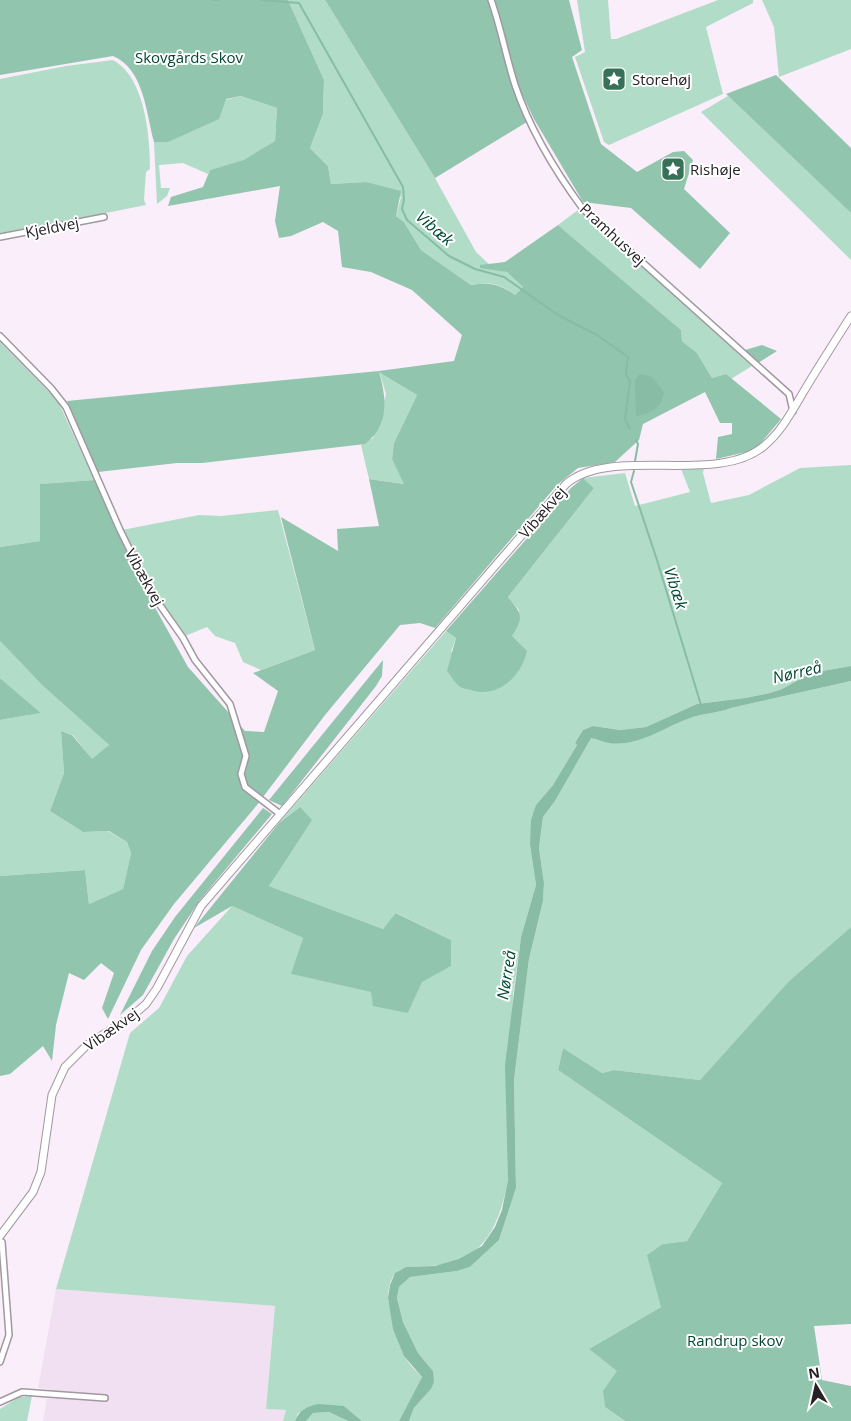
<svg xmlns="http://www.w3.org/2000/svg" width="851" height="1421" viewBox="0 0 851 1421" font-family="'Open Sans',sans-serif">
	<rect width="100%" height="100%" fill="#f9eef9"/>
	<!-- built -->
	<path fill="#f1e0f1" d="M 56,1289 L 275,1306 L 266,1409 L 286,1410 L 283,1421 L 43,1421 L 49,1389 L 38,1388 Z"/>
	<!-- green -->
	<path fill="#b1ddc8" d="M 288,0 L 325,0 L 435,178 L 476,252 L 490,265 L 480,265 L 507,272 L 523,287 L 515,295 C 498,283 492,282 471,285 L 421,250 L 404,222 L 396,216 L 401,197 L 366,182 L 331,184 L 328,166 L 310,148 L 323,114 L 324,80 Z
		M 577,0 L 608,0 L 611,39 L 616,39 L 718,0 L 753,0 L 753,3 L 706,27 L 723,94 L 609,145 L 604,142 L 575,57 L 585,52 Z
		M 762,0 L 851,0 L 851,49 L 779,77 L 774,27 Z
		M 113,60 C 145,77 150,136 150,169 L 146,172 L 144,200 L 146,205 L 0,234 L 0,79 L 66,66 Z
		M 241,96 L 277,108 L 275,141 L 244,161 L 210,170 L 208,174 L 183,163 L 159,165 L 161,188 L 170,188 L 167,196 L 157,204 L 154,142 L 168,142 L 225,100 Z
		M 728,96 L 851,213 L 851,260 L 701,112 Z
		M 578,210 L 586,214 L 752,366 L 731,379 L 726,374 L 712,378 L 697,353 L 682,341 L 681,330 L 558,225 Z
		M 0,342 L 58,401 L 94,480 L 41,484 L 40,541 L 0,547 Z
		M 379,371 L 417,395 L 394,443 L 392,459 L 405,484 L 369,479 L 361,445 L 373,438 L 386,394 Z
		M 851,465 L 851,666 L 811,673 L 782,689 L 770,693 L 745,698 L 697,704 L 646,727 L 620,730 L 593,726 L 583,730 L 575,743 L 577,745 L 553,785 L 536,805 L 530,845 L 536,885 L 521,937 L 513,995 L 508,1180 C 499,1227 483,1264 429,1266 C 418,1267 404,1265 396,1273 C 390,1278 388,1291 388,1298 C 389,1307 400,1349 405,1357 C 409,1364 416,1371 422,1377 L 399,1421 L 362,1421 L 344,1406 L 298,1413 L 295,1421 L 283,1421 L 286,1410 L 266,1409 L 275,1306 L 56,1289 L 130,1033 L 159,1008 L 187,956 L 232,906 L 303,938 L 292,974 L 372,992 L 408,1013 L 422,981 L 451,966 L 451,940 L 397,913 L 383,929 L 269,886 L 300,807 L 279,823 L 446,631 L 456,638 L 451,652 L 512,636 L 519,610 L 508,597 L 594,488 L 583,478 L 625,473 L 635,506 L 690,492 L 681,469 L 704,468 L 703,473 L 711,503 L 749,495 L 800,468 Z
		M 278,510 L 315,650 L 261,670 L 243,662 L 235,643 L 215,636 L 207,627 L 185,636 L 151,589 L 122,530 L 199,515 L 221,516 Z
		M 0,641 L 42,685 L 109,745 L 92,760 L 73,735 L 61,731 L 64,773 L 50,811 L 83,832 L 108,831 L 127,842 L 131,853 L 123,889 L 89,904 L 85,870 L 0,876 L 0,720 L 41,713 L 0,678 Z
		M 851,681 L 851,927 L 789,981 L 700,1080 L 614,1070 L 602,1073 L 563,1048 L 558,1070 L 722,1183 L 687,1241 L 663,1244 L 661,1307 L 589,1349 L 618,1371 L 604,1391 L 605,1407 L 625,1421 L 409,1421 L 414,1408 L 431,1389 L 433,1371 L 418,1353 L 403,1322 L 397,1298 L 399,1287 L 410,1277 L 457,1271 L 470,1267 L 499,1240 L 516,1188 L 514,1080 L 529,959 L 543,901 L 544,883 L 539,848 L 543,817 L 555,801 L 591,737 C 635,751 655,729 693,717 C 706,713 718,713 731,708 Z
		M 32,1396 L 27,1421 L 0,1421 L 0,1409 L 19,1397 Z
		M 329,1412 L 348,1421 L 306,1421 L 313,1413 Z"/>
	<!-- forest -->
	<path fill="#91c5ad" d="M 0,0 L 288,0 L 324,80 L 323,114 L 310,148 L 328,166 L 331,184 L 366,182 L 401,191 L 396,216 L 404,222 L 421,250 L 471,285 C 490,282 499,284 515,295 L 523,287 L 507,272 L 480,268 L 480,265 L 505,262 L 558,225 L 681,330 L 682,341 L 697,353 L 712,378 L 726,374 L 781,419 L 755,450 L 716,459 L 718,437 L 732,434 L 732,423 L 720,423 L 705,392 L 643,424 L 639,440 L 615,462 L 578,468 L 557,485 L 435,628 L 420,623 L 400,625 L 325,715 L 257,805 L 174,904 L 141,950 L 108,1019 L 102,1008 L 114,973 L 101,963 L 84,980 L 69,973 L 56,1025 L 52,1061 L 43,1046 L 10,1074 L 0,1076 L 0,876 L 85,870 L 89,904 L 123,889 L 131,853 L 127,842 L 109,831 L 83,832 L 50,811 L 64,773 L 61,731 L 72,735 L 92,759 L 109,745 L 42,685 L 0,641 L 0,547 L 40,541 L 40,484 L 94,480 L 148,595 L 188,667 L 245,731 L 264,732 L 278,691 L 253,673 L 315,650 L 281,517 L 338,551 L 337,529 L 379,526 L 369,479 L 404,484 L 392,459 L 394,443 L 417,395 L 379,372 C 387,399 389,426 365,444 L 202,463 L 177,463 L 98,472 L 67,401 L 379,371 L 454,361 L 462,335 L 412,290 L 371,272 L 342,267 L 338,231 L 323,222 L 291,236 L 279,238 L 275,221 L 280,186 L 168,206 L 171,197 L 203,187 L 210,170 L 244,160 L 275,141 L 277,108 L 241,96 L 226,99 L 219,119 L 168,142 L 154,142 C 146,112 144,69 113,56 L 0,75 Z
		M 325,0 L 488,0 L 512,84 L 527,122 L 435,178 Z
		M 495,0 L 569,0 L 582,50 L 572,57 L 601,144 L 637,172 L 673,152 L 684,151 L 693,160 L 684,189 L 730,233 L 700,269 L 631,208 L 583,202 L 534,119 L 518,86 Z
		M 776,75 L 851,148 L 851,213 L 726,94 Z
		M 762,345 L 777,351 L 758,363 L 745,350 Z
		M 583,478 L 594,488 L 508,597 C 522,614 524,617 512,636 L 527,651 C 522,675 500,697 474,691 C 469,689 462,689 459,686 C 454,682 451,675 447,671 L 456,638 L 446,631 L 571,488 Z
		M 383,660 L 382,676 L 376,686 L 282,806 L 269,800 Z
		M 0,678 L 41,713 L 0,720 Z
		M 300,807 L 312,820 L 269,886 L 383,929 L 396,913 L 451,940 L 451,966 L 422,982 L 408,1013 L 373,1006 L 371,992 L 291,974 L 303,938 L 232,906 L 194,928 L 279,823 Z
		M 263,808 L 272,814 L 200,900 L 174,939 L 143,995 L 120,1015 L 152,951 L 175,917 Z
		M 851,927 L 851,1324 L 814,1326 L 822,1380 L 851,1386 L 851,1421 L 625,1421 L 605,1407 L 603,1391 L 617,1371 L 589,1349 L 661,1307 L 647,1255 L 663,1244 L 687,1241 L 722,1183 L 558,1070 L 563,1048 L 602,1073 L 614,1070 L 700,1080 L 789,981 Z"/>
	<!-- water -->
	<path fill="#88bca4" d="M 640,374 L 652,377 L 664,392 C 661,409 652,413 636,416 L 635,380 Z
		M 851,666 L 851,681 L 731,708 C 718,713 706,713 693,717 C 665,726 640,747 609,743 C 603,742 597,739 591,738 L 555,801 L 543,817 L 539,848 L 544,883 L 543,901 L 529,959 L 514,1080 L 516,1188 L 499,1240 L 470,1267 L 457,1271 L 410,1277 L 399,1287 L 397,1298 L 403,1322 L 418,1353 L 433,1371 L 434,1382 L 431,1389 L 414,1408 L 409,1421 L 399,1421 L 422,1377 L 404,1356 L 393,1329 L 388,1298 L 390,1285 L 395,1273 L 406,1267 L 435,1266 L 459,1259 L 482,1246 L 495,1227 L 502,1210 L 508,1180 L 505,1065 L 521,937 L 536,885 L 530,845 L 531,820 L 536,805 L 553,785 L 577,745 L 575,743 L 583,730 L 593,726 L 620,730 L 646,727 L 697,704 L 745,698 L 770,693 L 782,689 L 811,673 Z
		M 319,1404 L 344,1406 L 362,1421 L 348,1421 L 329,1412 L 313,1413 L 306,1421 L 295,1421 C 299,1410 308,1406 319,1404 Z"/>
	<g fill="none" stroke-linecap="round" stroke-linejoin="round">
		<!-- stream -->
		<path stroke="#88bca4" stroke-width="2" d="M 213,0 L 218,0
			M 261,0 L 299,3 L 403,187 L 404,199 L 402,209 L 407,220 L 449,256 L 475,269 L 504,277 L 558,315 L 597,335 L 628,357 L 626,374 L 630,382 L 625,419 L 630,429
			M 635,461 L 638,444 L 636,440
			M 634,471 L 631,482 L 657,560 L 701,705"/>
		<!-- street casing -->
		<g stroke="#a298a2" stroke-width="8">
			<path id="street" d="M 491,0 C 501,28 506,57 515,85 C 530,130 555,171 583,209 L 789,394 L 793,411
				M 0,237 L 104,217
				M 0,336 L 51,388 L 66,407 L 120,530 L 150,591 L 183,638 L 195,660 L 230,704 L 246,756 L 241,774 L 245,787 L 280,814
				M 0,1241 L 2,1242 L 9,1335 L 0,1362
				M 0,1402 L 22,1392 L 105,1398"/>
		</g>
		<!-- secondary casing -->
		<g stroke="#a298a2" stroke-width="9">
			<path id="secondary" d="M 0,1236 L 33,1192 L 41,1172 L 52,1095 L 65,1067 L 87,1045 L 132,1016 L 146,1004 L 157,988 L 201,906 L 566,484 C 611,445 717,486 764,446 C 782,431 792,411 804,391 C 819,366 835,341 851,316"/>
		</g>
		<!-- street -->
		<use href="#street" stroke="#fff" stroke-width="5"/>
		<!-- secondary -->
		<use href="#secondary" stroke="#fff" stroke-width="7"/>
	</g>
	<!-- icons -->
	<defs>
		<g id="sight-square" transform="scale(1.25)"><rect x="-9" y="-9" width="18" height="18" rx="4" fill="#387058" stroke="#fff"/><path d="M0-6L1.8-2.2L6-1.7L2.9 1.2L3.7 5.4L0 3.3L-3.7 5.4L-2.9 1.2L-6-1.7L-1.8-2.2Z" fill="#fff"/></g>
	</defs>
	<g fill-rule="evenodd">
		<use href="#sight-square" x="614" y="79"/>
		<use href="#sight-square" x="673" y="169"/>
	</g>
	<g text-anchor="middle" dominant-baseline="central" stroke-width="4" stroke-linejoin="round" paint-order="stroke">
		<!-- park labels -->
		<g font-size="15" fill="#004630" stroke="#fff">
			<text x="189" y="57">Skovgårds Skov</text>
			<text x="735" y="1340">Randrup skov</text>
		</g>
		<!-- poi labels -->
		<g font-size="15" fill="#252125" stroke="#fff" text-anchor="start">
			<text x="632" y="79">Storehøj</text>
			<text x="690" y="169">Rishøje</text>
		</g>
		<!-- street labels -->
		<g font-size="15" fill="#252125" stroke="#fff">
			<text transform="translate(52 227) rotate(-11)">Kjeldvej</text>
			<text transform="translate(613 234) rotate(43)">Pramhusvej</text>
			<text transform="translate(542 512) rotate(-49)">Vibækvej</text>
			<text transform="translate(145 577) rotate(61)">Vibækvej</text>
			<text transform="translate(111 1029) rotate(-35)">Vibækvej</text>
		</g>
		<!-- water labels -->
		<g font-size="16" font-style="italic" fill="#024a33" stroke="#fff">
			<text transform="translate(435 228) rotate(41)">Vibæk</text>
			<text transform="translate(676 588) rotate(72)">Vibæk</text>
			<text transform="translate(797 672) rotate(-13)">Nørreå</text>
			<text transform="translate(506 975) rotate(-81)">Nørreå</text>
		</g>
	</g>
	<!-- north arrow -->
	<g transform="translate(816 1386) rotate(351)" stroke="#ffffff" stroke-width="4" paint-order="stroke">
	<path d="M0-4L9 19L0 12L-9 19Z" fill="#252125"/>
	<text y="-8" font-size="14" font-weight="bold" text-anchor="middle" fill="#252125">N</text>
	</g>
</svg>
